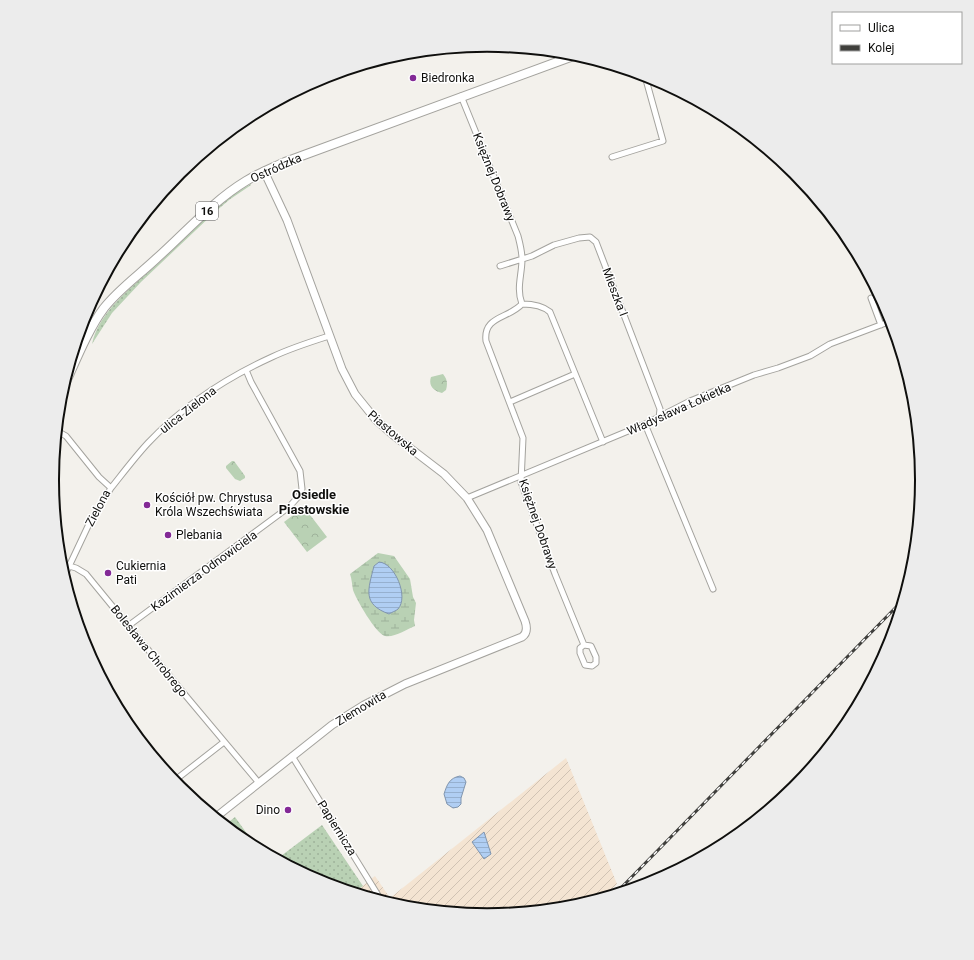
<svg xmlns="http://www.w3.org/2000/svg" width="974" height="960" viewBox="0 0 974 960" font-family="Roboto,sans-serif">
	<defs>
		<pattern id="industrial-furrows" width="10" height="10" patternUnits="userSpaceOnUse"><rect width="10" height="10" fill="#f4e4d2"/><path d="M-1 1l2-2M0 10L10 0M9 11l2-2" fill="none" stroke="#d0c2b3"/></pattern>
		<pattern id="grass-dots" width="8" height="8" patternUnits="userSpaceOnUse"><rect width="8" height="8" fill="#b9d1b4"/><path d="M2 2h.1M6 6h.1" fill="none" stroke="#9eb29a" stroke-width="1.8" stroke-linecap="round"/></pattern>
		<pattern id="wetland-marsh" width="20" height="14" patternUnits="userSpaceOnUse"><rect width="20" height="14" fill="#b9d1b4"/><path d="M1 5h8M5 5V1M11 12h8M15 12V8" fill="none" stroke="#9eb29a"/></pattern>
		<pattern id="park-crowns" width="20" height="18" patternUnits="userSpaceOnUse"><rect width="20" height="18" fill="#b9d1b4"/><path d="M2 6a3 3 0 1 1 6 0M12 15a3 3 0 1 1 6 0" fill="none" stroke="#9eb29a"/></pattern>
		<pattern id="water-rules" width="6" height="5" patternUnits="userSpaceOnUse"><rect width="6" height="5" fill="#b0cef3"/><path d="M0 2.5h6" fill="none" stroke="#96b0cf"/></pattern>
	</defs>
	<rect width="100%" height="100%" fill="#f3f1ec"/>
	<!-- industrial -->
	<path fill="url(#industrial-furrows)" d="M 566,758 L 617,884 L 604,897 L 572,907 L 487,915 L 402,907 L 355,892 L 375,876 L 390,898 Z"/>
	<!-- grass -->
	<path fill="url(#grass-dots)" d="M 251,184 L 251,185 L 229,200 L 215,212 L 141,282 L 112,313 L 92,344 C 99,310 137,283 161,261 C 190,234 216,203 251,184 Z
		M 235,817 L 258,849 L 245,842 L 225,825 Z
		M 322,825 L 363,886 L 355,892 L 320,882 L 277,859 Z"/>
	<!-- wetland -->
	<path fill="url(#wetland-marsh)" d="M 378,553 L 394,556 L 410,579 L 413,597 L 416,603 L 414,620 L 415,626 C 407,629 394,638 385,636 C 376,634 356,599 353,590 C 352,585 352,580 350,574 Z"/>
	<!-- park -->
	<path fill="url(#park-crowns)" d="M 443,374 C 447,379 448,383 446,390 L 442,393 C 434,391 428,386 431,377 Z
		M 232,461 L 234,461 L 245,476 L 245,478 L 240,481 L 235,479 L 226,468 L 226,466 Z
		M 304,507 L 327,537 L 307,552 L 284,522 Z"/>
	<!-- water -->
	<path fill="url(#water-rules)" stroke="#8095ae" d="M 379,562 C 395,563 409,597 398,609 C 396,611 392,612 389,614 C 362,604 368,590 374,566 Z
		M 460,776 L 464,778 L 466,782 L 461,798 L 461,804 L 458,807 L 453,808 L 447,804 L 444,794 C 447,785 449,778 460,776 Z
		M 484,832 L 491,854 L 484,859 L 472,842 Z"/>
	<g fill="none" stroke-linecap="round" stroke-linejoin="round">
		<!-- street casing -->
		<g stroke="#a4a39e" stroke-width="7">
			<path id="street" d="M 555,52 L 559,61
				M 461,96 L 518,236 C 520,244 522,251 522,259 C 522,275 516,288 522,304
				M 612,157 L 663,141 L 645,76
				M 500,266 L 532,256 L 554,245 L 579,238 L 590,237 L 596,242 L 660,409 L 659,418
				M 871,298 L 881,325
				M 522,304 C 508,319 483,316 486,341 L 523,438 L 521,482 L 555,574 L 584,645
				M 522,304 C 532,304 542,305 550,312 L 603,442
				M 510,402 L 575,374
				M 645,424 L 713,589
				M 57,431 L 66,436 L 99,477 L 111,488 L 89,524 L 64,577
				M 111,488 C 123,473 135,457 148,443 C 183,406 226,378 272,357 C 291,348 310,342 329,336
				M 467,498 L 645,424 L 690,401 L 754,375 L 778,368 L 810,356 L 830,344 L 891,321
				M 69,566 L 76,568 L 86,574 L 186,696 L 259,783
				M 128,626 L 289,507 L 298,497 L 302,489 L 300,471 L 251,382 L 246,370
				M 584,645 L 591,646 L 596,657 L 596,663 L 592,666 L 585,665 L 580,653 L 580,648 Z
				M 292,756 L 381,900
				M 174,781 L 224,742"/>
		</g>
		<!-- secondary casing -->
		<g stroke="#a4a39e" stroke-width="9">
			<path id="secondary" d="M 216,817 L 332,725 L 364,705 L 405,684 L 522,637 C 528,633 527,627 525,621 L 487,530 L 467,498 L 444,474 L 393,435 L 376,420 L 355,394 L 342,369 L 287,220 L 264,171"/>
		</g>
		<!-- primary casing -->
		<g stroke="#a4a39e" stroke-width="10">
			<path id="primary" d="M 60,395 C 73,368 86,332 104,308 C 119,289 139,275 157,258 C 186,232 213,201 246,181 C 259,173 272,168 285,162 L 576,55"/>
		</g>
		<!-- street -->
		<use href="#street" stroke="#fff" stroke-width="5"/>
		<!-- secondary -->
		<use href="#secondary" stroke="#fff" stroke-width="7"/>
		<!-- primary -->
		<use href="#primary" stroke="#fff" stroke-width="8"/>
		<!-- rail casing -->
		<g stroke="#3f3f3c" stroke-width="3">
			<path id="rail" d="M 616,893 L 903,600"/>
		</g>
		<!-- rail -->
		<use href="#rail" stroke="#fff" stroke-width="1.5" stroke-dasharray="4.5" stroke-linecap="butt"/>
	</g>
	<!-- markers -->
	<g fill="#832996" stroke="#fff" stroke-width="1.5">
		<circle cx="413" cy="78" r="4"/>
		<circle cx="147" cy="505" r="4"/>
		<circle cx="168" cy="535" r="4"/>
		<circle cx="108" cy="573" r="4"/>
		<circle cx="288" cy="810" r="4"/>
	</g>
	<g text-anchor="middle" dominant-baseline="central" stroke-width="3" stroke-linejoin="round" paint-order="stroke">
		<!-- shield labels -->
		<rect fill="#fff" stroke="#575756" stroke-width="1" x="196" y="202" width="22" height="18" rx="3"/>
		<g font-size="11" font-weight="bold" fill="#0f0f0d">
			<text x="207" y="211">16</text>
		</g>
		<!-- poi labels -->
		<g font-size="12" fill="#0f0f0d" stroke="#fff" text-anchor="start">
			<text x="421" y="78">Biedronka</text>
			<text x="155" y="498">Kościół pw. Chrystusa<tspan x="155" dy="14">Króla Wszechświata</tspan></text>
			<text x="176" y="535">Plebania</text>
			<text x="116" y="566">Cukiernia<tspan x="116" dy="14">Pati</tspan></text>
			<text x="280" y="810" text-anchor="end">Dino</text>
		</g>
		<!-- street labels -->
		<g font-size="12" fill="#0f0f0d" stroke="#fff">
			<text transform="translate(276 168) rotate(-24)">Ostródzka</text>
			<text transform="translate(494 177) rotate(68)">Księżnej Dobrawy</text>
			<text transform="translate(615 292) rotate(69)">Mieszka I</text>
			<text transform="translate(679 409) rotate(-24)">Władysława Łokietka</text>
			<text transform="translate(188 410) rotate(-38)">ulica Zielona</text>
			<text transform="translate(393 433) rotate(41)">Piastowska</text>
			<text transform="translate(98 508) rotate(-62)">Zielona</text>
			<text transform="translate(538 524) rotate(71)">Księżnej Dobrawy</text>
			<text transform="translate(204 571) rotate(-36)">Kazimierza Odnowiciela</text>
			<text transform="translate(149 651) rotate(51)">Bolesława Chrobrego</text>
			<text transform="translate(361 708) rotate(-31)">Ziemowita</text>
			<text transform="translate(337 828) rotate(58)">Papiernicza</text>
		</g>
		<!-- neighbourhood labels -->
		<g font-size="13" font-weight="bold" fill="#0f0f0d" stroke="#fff">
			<text x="314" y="494">Osiedle<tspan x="314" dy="15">Piastowskie</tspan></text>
		</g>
	</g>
	<!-- crop -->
	<path d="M0 0H974V960H0ZM59 480a428 428 0 1 1 856 0a428 428 0 1 1-856 0Z" fill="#ececec" fill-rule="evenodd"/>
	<path fill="none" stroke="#0f0f0d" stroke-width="2" d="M59 480a428 428 0 1 1 856 0a428 428 0 1 1-856 0Z"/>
	<!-- legend -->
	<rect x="832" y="12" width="130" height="52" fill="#ffffff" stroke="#9f9f9e"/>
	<rect x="840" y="25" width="20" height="6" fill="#ffffff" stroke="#9f9f9e"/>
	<text x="868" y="32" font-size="12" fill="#0f0f0d">Ulica</text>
	<rect x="840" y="45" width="20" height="6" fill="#3f3f3c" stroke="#9f9f9e"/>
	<text x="868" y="52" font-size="12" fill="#0f0f0d">Kolej</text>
</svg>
